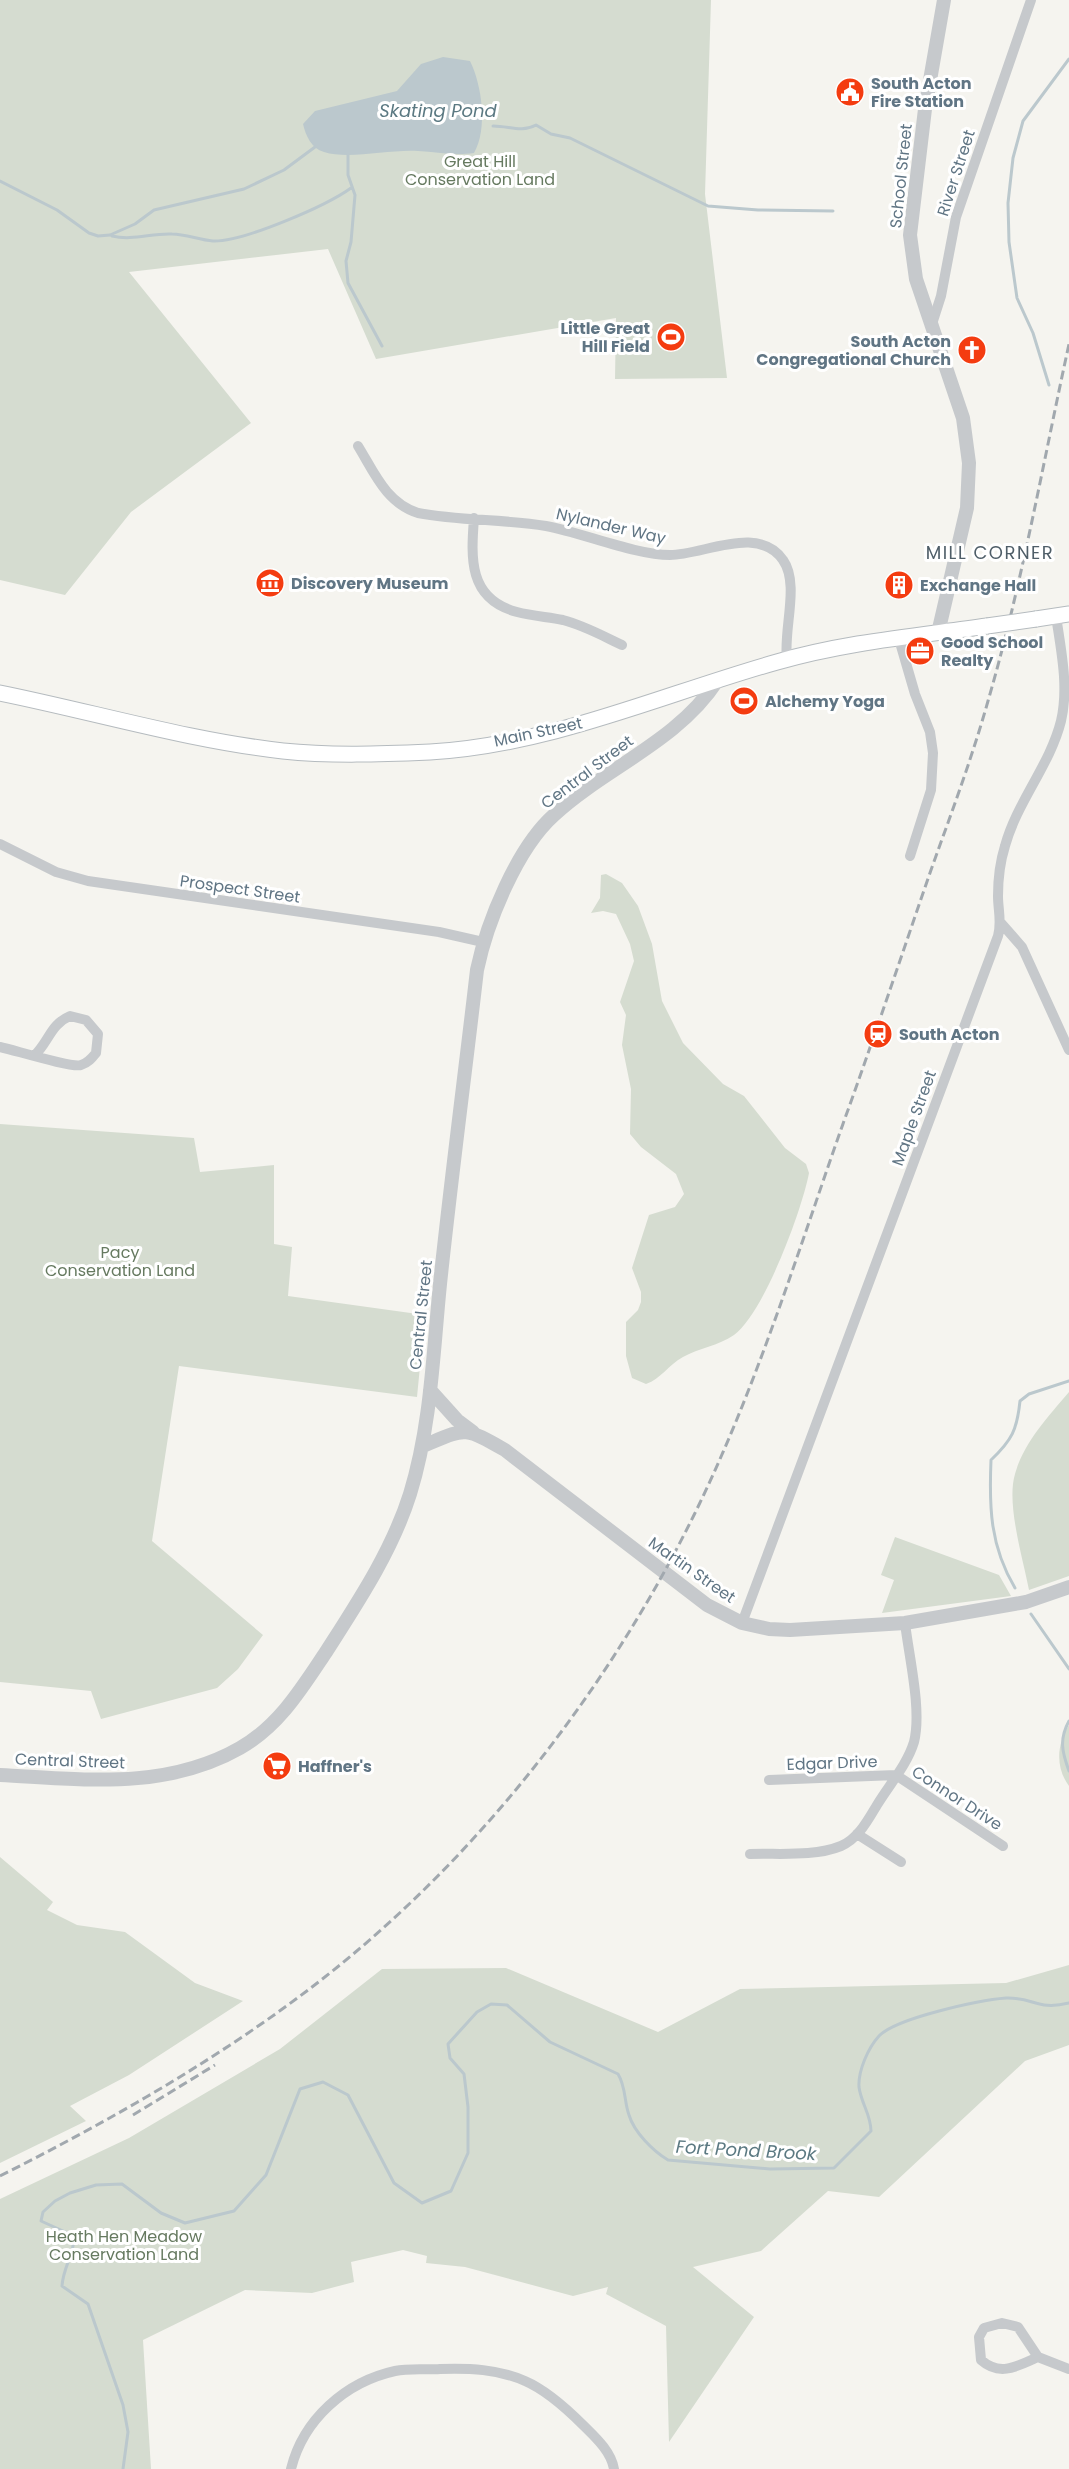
<svg xmlns="http://www.w3.org/2000/svg" width="1069" height="2469" viewBox="0 0 1069 2469" font-family="Poppins,sans-serif">
	<rect width="100%" height="100%" fill="#f5f4ef"/>
	<!-- green -->
	<path fill="#d5dcd0" d="M 0,0 L 711,0 L 705,194 L 727,378 L 615,379 L 616,318 L 376,359 L 328,249 L 129,272 L 251,423 L 131,512 L 65,595 L 0,580 Z
		M 606,874 L 622,883 L 638,906 L 652,944 L 662,1001 L 683,1043 L 723,1084 L 744,1096 L 785,1148 L 806,1164 L 809,1173 C 802,1210 764,1313 734,1335 C 718,1346 699,1348 683,1357 C 668,1365 661,1379 646,1384 L 632,1378 L 626,1356 L 626,1322 L 638,1310 L 641,1302 L 641,1292 L 632,1268 L 649,1215 L 675,1207 L 684,1194 L 676,1174 L 641,1147 L 630,1134 L 631,1089 L 622,1045 L 626,1015 L 620,1002 L 634,961 L 630,944 L 616,914 L 603,911 L 591,913 L 600,898 L 601,875 Z
		M 0,1124 L 194,1138 L 200,1172 L 274,1165 L 274,1244 L 292,1247 L 288,1296 L 425,1315 L 417,1397 L 179,1366 L 152,1541 L 263,1635 L 238,1669 L 217,1688 L 101,1719 L 91,1691 L 0,1682 Z
		M 1069,1392 L 1069,1576 L 1029,1590 C 1023,1558 1006,1504 1015,1474 C 1024,1442 1048,1417 1069,1392 Z
		M 895,1537 L 999,1575 L 1011,1596 L 882,1613 L 894,1580 L 881,1575 Z
		M 1069,1725 L 1069,1786 C 1055,1767 1057,1744 1069,1725 Z
		M 0,1857 L 53,1902 L 47,1910 L 77,1925 L 125,1932 L 195,1983 L 243,2001 L 129,2075 L 70,2106 L 86,2121 L 0,2163 Z
		M 1069,1965 L 1069,2045 L 1025,2061 L 879,2197 L 828,2191 L 761,2251 L 693,2267 L 754,2317 L 669,2442 L 666,2326 L 606,2294 L 608,2287 L 573,2296 L 465,2267 L 426,2263 L 427,2256 L 403,2250 L 351,2262 L 354,2282 L 312,2293 L 245,2290 L 143,2340 L 151,2469 L 0,2469 L 0,2199 L 129,2138 L 280,2049 L 382,1969 L 506,1968 L 658,2032 L 740,1989 L 1006,1983 Z"/>
	<!-- water -->
	<path fill="#bbc8cd" d="M 443,57 L 470,61 C 482,85 488,129 474,153 C 454,156 437,152 418,151 C 390,149 349,160 324,152 C 311,148 306,136 303,124 L 315,111 L 397,91 L 421,64 Z"/>
	<g fill="none" stroke-linecap="round" stroke-linejoin="round">
		<!-- stream -->
		<path stroke="#bbc8cd" stroke-width="3" d="M 493,126 C 510,126 521,133 536,125 L 551,134 L 570,138 L 708,206 L 758,210 L 833,211
			M 348,155 L 348,175 L 355,195 L 351,242 L 346,261 L 348,283 L 382,346
			M 0,181 L 57,210 L 89,233 L 98,236 L 110,235 L 135,224 L 154,210 L 244,189 L 284,170 L 315,147
			M 112,236 C 133,241 151,233 172,234 C 186,234 199,240 213,241 C 243,242 326,206 351,188
			M 1049,385 L 1033,333 L 1017,298 L 1009,242 L 1008,203 L 1013,158 L 1023,121 L 1069,59
			M 1015,1588 C 990,1546 989,1507 991,1460 C 1012,1440 1017,1430 1020,1401 L 1029,1394 L 1069,1381
			M 1031,1614 L 1069,1669
			M 1069,1721 C 1059,1739 1062,1752 1069,1771
			M 123,2469 L 128,2432 L 123,2405 L 88,2304 L 62,2286 C 63,2267 75,2253 74,2236 L 41,2221 L 43,2212 L 55,2201 L 70,2193 L 96,2185 L 122,2184 L 161,2213 L 185,2223 L 234,2211 L 266,2175 L 300,2089 L 323,2082 L 348,2095 L 394,2183 L 422,2203 L 451,2191 L 468,2153 L 468,2107 L 464,2074 L 450,2058 L 448,2044 L 477,2012 L 491,2004 L 507,2005 L 550,2042 L 618,2074 C 626,2087 624,2101 629,2115 C 634,2132 653,2151 668,2160 L 770,2169 L 834,2168 L 871,2131 C 871,2115 861,2103 859,2087 C 858,2071 868,2048 879,2036 C 896,2018 980,2000 1006,1998 C 1034,1997 1037,2011 1069,2003"/>
		<!-- secondary casing -->
		<g stroke="#b5bbbf" stroke-width="17">
			<path id="secondary" d="M 1036,619 L 1069,614
				M 0,693 C 94,712 187,740 283,751 C 331,756 382,754 430,752 C 551,745 663,694 777,662 C 846,642 917,636 987,626"/>
		</g>
		<!-- minor -->
		<path stroke="#c6c9cc" stroke-width="10" d="M 932,324 L 941,296 L 956,217 L 1031,0
			M 358,446 C 374,472 386,503 418,513 C 460,521 504,519 546,526 C 583,533 636,555 670,555 C 703,555 759,524 783,560 C 800,584 783,630 787,659
			M 474,518 C 471,558 468,599 517,612 C 532,616 548,617 563,620 C 583,625 603,636 622,645
			M 899,639 L 915,694 L 930,732 L 933,753 L 931,790 L 910,856
			M 0,844 L 56,872 L 88,881 L 439,932 L 483,942
			M 1001,923 L 1022,947 L 1069,1050
			M 0,1047 C 14,1050 72,1068 81,1065 C 88,1063 92,1058 96,1053 L 98,1034 L 86,1020 L 70,1016 C 51,1024 49,1041 35,1055
			M 742,1623 L 998,936 C 1002,922 998,910 998,896 C 998,879 1000,862 1005,846 C 1017,802 1050,765 1061,721 C 1069,687 1061,650 1056,616
			M 896,1775 L 1003,1846
			M 769,1780 L 896,1775
			M 857,1834 L 901,1862
			M 750,1854 C 779,1853 814,1857 841,1846 C 858,1839 868,1820 877,1805 C 889,1785 907,1765 914,1742 C 922,1710 909,1657 905,1623
			M 1038,2357 C 1018,2366 1000,2377 981,2360 L 979,2337 L 984,2328 L 1002,2323 L 1018,2327 L 1038,2357 L 1069,2369
			M 291,2469 C 303,2420 345,2382 395,2371 C 409,2368 425,2370 440,2369 C 469,2368 498,2369 525,2381 C 546,2390 567,2409 583,2425 C 595,2437 611,2451 614,2469"/>
		<!-- tertiary -->
		<path stroke="#c6c9cc" stroke-width="14" d="M 938,633 L 967,508 L 969,463 L 963,418 L 916,279 L 910,235 L 925,109 L 944,0
			M 430,1390 L 457,1420 L 473,1432
			M 423,1446 C 466,1428 463,1426 505,1450 L 707,1605 L 742,1623 L 769,1629 L 790,1630 L 905,1623 L 1026,1602 L 1069,1587
			M 0,1775 C 81,1779 165,1791 240,1748 C 279,1726 302,1688 326,1652 C 358,1602 392,1551 410,1494 C 431,1426 433,1354 440,1284 C 451,1179 465,1074 477,970 C 487,922 517,848 554,815 C 605,768 678,741 717,681"/>
		<!-- secondary -->
		<use href="#secondary" stroke="#fff" stroke-width="15"/>
		<!-- rail -->
		<path stroke="#a1a8ae" stroke-width="3" stroke-dasharray="9 4.5" stroke-linecap="butt" d="M 133,2115 L 215,2065
			M 0,2176 C 115,2118 229,2053 330,1973 C 482,1852 608,1689 694,1515 C 756,1389 797,1254 844,1121 C 874,1038 902,954 931,870 C 951,814 972,758 988,701 C 1022,584 1043,463 1069,344"/>
		<!-- secondary-bridge casing -->
		<g stroke="#b5bbbf" stroke-width="17" stroke-linecap="butt">
			<path id="secondary-bridge" d="M 987,626 L 1036,619"/>
		</g>
		<!-- secondary-bridge -->
		<use href="#secondary-bridge" stroke="#fff" stroke-width="15"/>
	</g>
	<!-- icons -->
	<defs>
		<g id="civic-disc" transform="scale(1.5)"><circle r="9.5" fill="#f43c10" stroke="#fff"/><path d="M-.6-6.5H3V-4.5H.6V-3L4-1V1h2V6H-6V1h2V-1L-.6-3ZM-1.2 2.5V6h2.4V2.5Z" fill="#fff"/></g>
		<g id="stadium-disc" transform="scale(1.5)"><circle r="9.5" fill="#f43c10" stroke="#fff"/><path d="M0-5a6.5 5 0 1 0 0 10a6.5 5 0 1 0 0-10ZM-3.5-1.8h7v3.6h-7Z" fill="#fff"/></g>
		<g id="church-disc" transform="scale(1.5)"><circle r="9.5" fill="#f43c10" stroke="#fff"/><path d="M-1.2-6h2.4v3.5h3.3v2.4h-3.3V6h-2.4V-.1h-3.3v-2.4h3.3Z" fill="#fff"/></g>
		<g id="museum-disc" transform="scale(1.5)"><circle r="9.5" fill="#f43c10" stroke="#fff"/><path d="M0-6L6-3V-2H-6V-3ZM-5-1h2V3h-2ZM-1-1h2V3h-2ZM3-1h2V3H3ZM-6 4H6V6H-6Z" fill="#fff"/></g>
		<g id="building-disc" transform="scale(1.5)"><circle r="9.5" fill="#f43c10" stroke="#fff"/><path d="M-4-6H4V6H1V3H-1V6H-4ZM-2.5-4.3h1.7v1.8h-1.7ZM.8-4.3h1.7v1.8H.8ZM-2.5-1h1.7V.8h-1.7ZM.8-1h1.7V.8H.8Z" fill="#fff"/></g>
		<g id="office-disc" transform="scale(1.5)"><circle r="9.5" fill="#f43c10" stroke="#fff"/><path d="M-6-3h4V-5.5h4V-3h4V5H-6ZM-1-4.5V-3h2v-1.5ZM-6 0V1H6V0Z" fill="#fff"/></g>
		<g id="station-disc" transform="scale(1.5)"><circle r="9.5" fill="#f43c10" stroke="#fff"/><path d="M-3-6H3Q5-6 5-4V2Q5 4 3 4L4.5 6H3L1.5 4h-3L-3 6H-4.5L-3 4Q-5 4-5 2V-4Q-5-6-3-6ZM-3.5-4v3h7v-3ZM-3.5 1v1.5H-2V1ZM2 1v1.5H3.5V1Z" fill="#fff"/></g>
		<g id="supermarket-disc" transform="scale(1.5)"><circle r="9.5" fill="#f43c10" stroke="#fff"/><path d="M-6-5.5h2.5l.6 2H6L4.5 2H-2.5L-4.4-4H-6ZM-1.5 3.2a1.3 1.3 0 1 0 .1 0ZM3 3.2a1.3 1.3 0 1 0 .1 0Z" fill="#fff"/></g>
	</defs>
	<g fill-rule="evenodd">
		<use href="#civic-disc" x="850" y="92"/>
		<use href="#stadium-disc" x="671" y="337"/>
		<use href="#church-disc" x="972" y="350"/>
		<use href="#museum-disc" x="270" y="583"/>
		<use href="#building-disc" x="899" y="585"/>
		<use href="#office-disc" x="920" y="651"/>
		<use href="#stadium-disc" x="744" y="701"/>
		<use href="#station-disc" x="878" y="1034"/>
		<use href="#supermarket-disc" x="277" y="1766"/>
	</g>
	<g text-anchor="middle" dominant-baseline="central" stroke-width="6" stroke-linejoin="round" paint-order="stroke">
		<!-- poi labels -->
		<g font-size="16" font-weight="bold" fill="#607584" stroke="#fff" text-anchor="start">
			<text x="871" y="83">South Acton<tspan x="871" dy="18">Fire Station</tspan></text>
			<text x="650" y="328" text-anchor="end">Little Great<tspan x="650" dy="18">Hill Field</tspan></text>
			<text x="951" y="341" text-anchor="end">South Acton<tspan x="951" dy="18">Congregational Church</tspan></text>
			<text x="291" y="583">Discovery Museum</text>
			<text x="920" y="585">Exchange Hall</text>
			<text x="941" y="642">Good School<tspan x="941" dy="18">Realty</tspan></text>
			<text x="765" y="701">Alchemy Yoga</text>
			<text x="899" y="1034">South Acton</text>
			<text x="298" y="1766">Haffner's</text>
		</g>
		<!-- park labels -->
		<g font-size="16" fill="#667a60" stroke="#fff">
			<text x="480" y="161">Great Hill<tspan x="480" dy="18">Conservation Land</tspan></text>
			<text x="120" y="1252">Pacy<tspan x="120" dy="18">Conservation Land</tspan></text>
			<text x="124" y="2236">Heath Hen Meadow<tspan x="124" dy="18">Conservation Land</tspan></text>
		</g>
		<!-- street labels -->
		<g font-size="16" fill="#607584" stroke="#fff">
			<text transform="translate(956 173) rotate(-72)">River Street</text>
			<text transform="translate(901 176) rotate(-84)">School Street</text>
			<text transform="translate(611 526) rotate(13)">Nylander Way</text>
			<text transform="translate(538 732) rotate(-12)">Main Street</text>
			<text transform="translate(587 772) rotate(-37)">Central Street</text>
			<text transform="translate(240 889) rotate(8)">Prospect Street</text>
			<text transform="translate(914 1118) rotate(-70)">Maple Street</text>
			<text transform="translate(421 1315) rotate(-84)">Central Street</text>
			<text transform="translate(692 1570) rotate(35)">Martin Street</text>
			<text transform="translate(70 1761) rotate(2)">Central Street</text>
			<text transform="translate(832 1763) rotate(-2)">Edgar Drive</text>
			<text transform="translate(957 1798) rotate(33)">Connor Drive</text>
		</g>
		<!-- water labels -->
		<g font-size="18" font-style="italic" fill="#5b7982" stroke="#fff">
			<text x="438" y="110">Skating Pond</text>
			<text transform="translate(746 2150) rotate(3)">Fort Pond Brook</text>
		</g>
		<!-- neighbourhood labels -->
		<g font-size="18" letter-spacing="1.5" fill="#4f5e68" stroke="#fff">
			<text x="990" y="552">MILL CORNER</text>
		</g>
	</g>
</svg>
